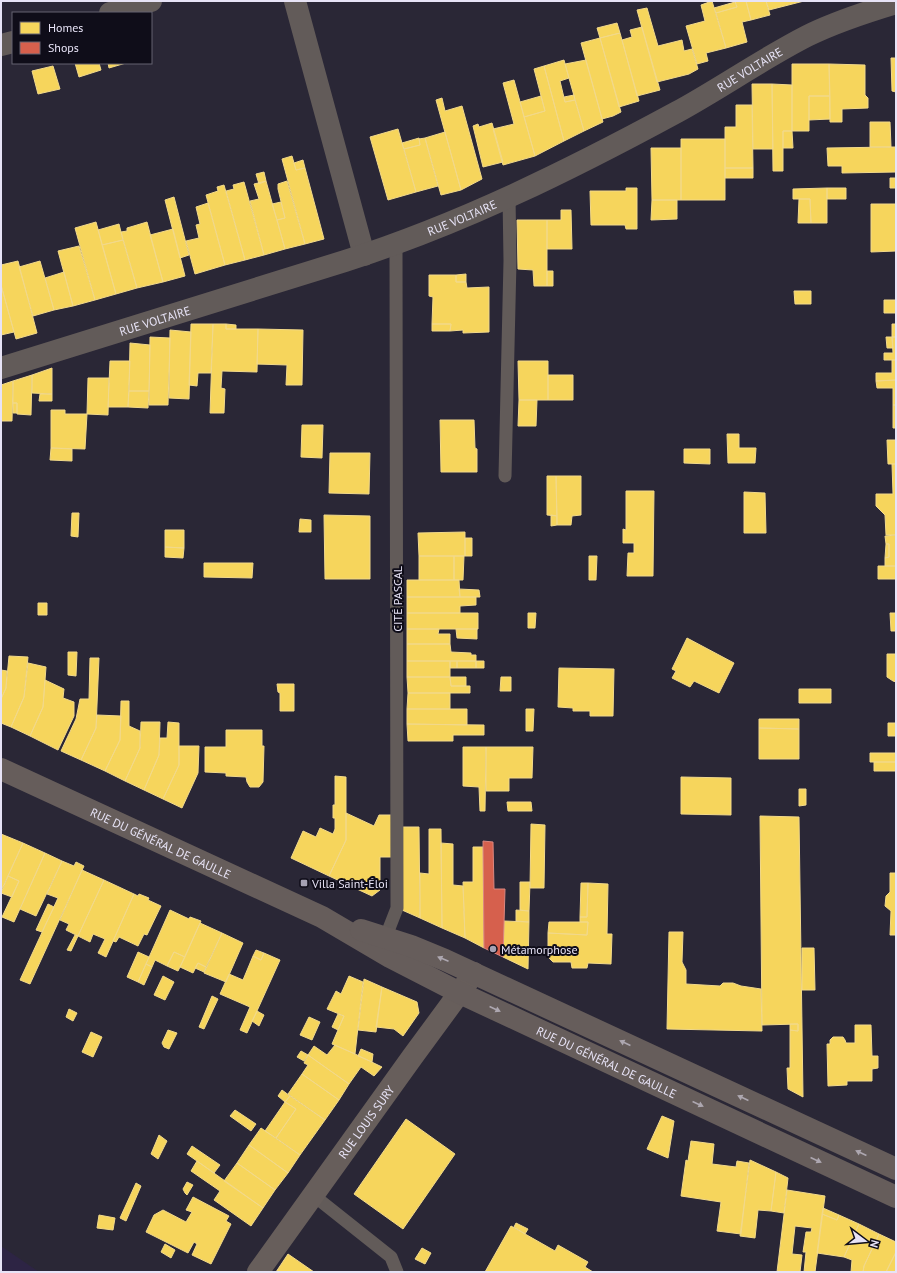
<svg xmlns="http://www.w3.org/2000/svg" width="897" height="1273" viewBox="0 0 897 1273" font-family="'PT Sans',sans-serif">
	<rect width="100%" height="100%" fill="#2a2736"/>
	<!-- built -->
	<path fill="#2d2444" d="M 1,1246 L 39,1272 L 1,1272 Z"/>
	<!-- homes -->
	<path fill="#f6d55c" stroke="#f2d98a" d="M 712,1 L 726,48 L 706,53 L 708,61 L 697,64 L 686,26 L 705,21 L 701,5 Z
		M 735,1 L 746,1 L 751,20 L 742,22 L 747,42 L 726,48 L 716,13 L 737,7 Z
		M 746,1 L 766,1 L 770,15 L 751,20 Z
		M 766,1 L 804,1 L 769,10 Z
		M 735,2 L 737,7 L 716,13 L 714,8 Z
		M 647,8 L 658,46 L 682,40 L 684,51 L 692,49 L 698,69 L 689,74 L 657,82 L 637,10 Z
		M 617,23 L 620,33 L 600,38 L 597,28 Z
		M 642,27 L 660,90 L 637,96 L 622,40 L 632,37 L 630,30 Z
		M 620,33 L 639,101 L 619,107 L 600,38 Z
		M 600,38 L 621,112 L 613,116 L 602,119 L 581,43 Z
		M 891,58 L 896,58 L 896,92 L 892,91 Z
		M 564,60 L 569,78 L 560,81 L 565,102 L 575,100 L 584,131 L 564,141 L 544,66 Z
		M 586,60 L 603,122 L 584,131 L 565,64 Z
		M 75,63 L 99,63 L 101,70 L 79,77 Z
		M 108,63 L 126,63 L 109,68 Z
		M 792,64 L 829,64 L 830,96 L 809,96 L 809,131 L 792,131 Z
		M 829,64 L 865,65 L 865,95 L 868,98 L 868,108 L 842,109 L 842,122 L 830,122 Z
		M 53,66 L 60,89 L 38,94 L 32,71 Z
		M 544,66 L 564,141 L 535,156 L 524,117 L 545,111 L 534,69 Z
		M 514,80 L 535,156 L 503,165 L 493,129 L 514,124 L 503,83 Z
		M 752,84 L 772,84 L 773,149 L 753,149 Z
		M 772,84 L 792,85 L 792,131 L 783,131 L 783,171 L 773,171 Z
		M 574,95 L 575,100 L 565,102 L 564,97 Z
		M 541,96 L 545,111 L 524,117 L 520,102 Z
		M 809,96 L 830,96 L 830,119 L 809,120 Z
		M 442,98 L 445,111 L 462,106 L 482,179 L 461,190 L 436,100 Z
		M 736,105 L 752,105 L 753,168 L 725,168 L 725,127 L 736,127 Z
		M 870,122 L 890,122 L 891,147 L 870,147 Z
		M 492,123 L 503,162 L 483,167 L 473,126 L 478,124 L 479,127 Z
		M 398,129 L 416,192 L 388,200 L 370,137 Z
		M 783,131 L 792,131 L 793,148 L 783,148 Z
		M 445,132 L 461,190 L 441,195 L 425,138 Z
		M 419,138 L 420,145 L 404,149 L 402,143 Z
		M 425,138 L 438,186 L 416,192 L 404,149 L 420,145 L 419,139 Z
		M 681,139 L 725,139 L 725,200 L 681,200 Z
		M 891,147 L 896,147 L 896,172 L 842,173 L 842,166 L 828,166 L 827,148 Z
		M 651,148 L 681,148 L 681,200 L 652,200 Z
		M 292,156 L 296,170 L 305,168 L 324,239 L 305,244 L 282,159 Z
		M 303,160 L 305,168 L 296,170 L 294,163 Z
		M 725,168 L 753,168 L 753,178 L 725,178 Z
		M 264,172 L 266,181 L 259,184 L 256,174 Z
		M 890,178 L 896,178 L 896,188 L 890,188 Z
		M 266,181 L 285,249 L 264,255 L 250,201 L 259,199 L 254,184 Z
		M 287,181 L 305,244 L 285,249 L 277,220 L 285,218 L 278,189 L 278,184 Z
		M 244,182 L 264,255 L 245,260 L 226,191 L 234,189 L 233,185 Z
		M 224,185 L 245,260 L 225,265 L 206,195 L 218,191 L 217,187 Z
		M 626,188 L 637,188 L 637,229 L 626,229 L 625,225 L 591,225 L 590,191 L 626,191 Z
		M 827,188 L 827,223 L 811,223 L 810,199 L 793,199 L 793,189 Z
		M 827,188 L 846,188 L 846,199 L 827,199 Z
		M 174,197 L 189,255 L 180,258 L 165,200 Z
		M 799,199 L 810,199 L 811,223 L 798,223 Z
		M 652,200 L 677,200 L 677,219 L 651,220 Z
		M 281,202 L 285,218 L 277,220 L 272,204 Z
		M 208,203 L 225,265 L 195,274 L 186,241 L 199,238 L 196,225 L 200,224 L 196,207 Z
		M 871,204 L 896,204 L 896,251 L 871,252 Z
		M 561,210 L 571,210 L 572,249 L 547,249 L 547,220 L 561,220 Z
		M 517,220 L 547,220 L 547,286 L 534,286 L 533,270 L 518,269 Z
		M 96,222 L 116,294 L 95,300 L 75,228 Z
		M 147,222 L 163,282 L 137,288 L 121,232 L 127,231 L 127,228 Z
		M 119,224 L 123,240 L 102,245 L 98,230 Z
		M 173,229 L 185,276 L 163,282 L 150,235 Z
		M 123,240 L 137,288 L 116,294 L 102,245 Z
		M 79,246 L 95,300 L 73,306 L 58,251 Z
		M 18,261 L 37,333 L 16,339 L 1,285 L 1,265 Z
		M 40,261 L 54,310 L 33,316 L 19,267 Z
		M 547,271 L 553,271 L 553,286 L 547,286 Z
		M 64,272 L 73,306 L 54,310 L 45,278 Z
		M 466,274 L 466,282 L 456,282 L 456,275 Z
		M 429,275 L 456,275 L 456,282 L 466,282 L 467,288 L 489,287 L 489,332 L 463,333 L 463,330 L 450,331 L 451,324 L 432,324 L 433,297 L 429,296 Z
		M 1,285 L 14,332 L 1,335 Z
		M 794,291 L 811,291 L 811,304 L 795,304 Z
		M 884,300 L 896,300 L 896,313 L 884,313 Z
		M 191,324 L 213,324 L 211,373 L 198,373 L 197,386 L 189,385 Z
		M 213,324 L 226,324 L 226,329 L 258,329 L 257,372 L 222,371 L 221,388 L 225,389 L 224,413 L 210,413 Z
		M 226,324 L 236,325 L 236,329 L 226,329 Z
		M 432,324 L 451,324 L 450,331 L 432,331 Z
		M 892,324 L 896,324 L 896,337 L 892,337 Z
		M 258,329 L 303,330 L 302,385 L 286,385 L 287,365 L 257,364 Z
		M 170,330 L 191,332 L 189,399 L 169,398 Z
		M 150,337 L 170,338 L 168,405 L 149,405 Z
		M 886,337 L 892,337 L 893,348 L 887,348 Z
		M 892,337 L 896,337 L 896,360 L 884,360 L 884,353 L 893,353 Z
		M 130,343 L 150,345 L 149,391 L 129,391 Z
		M 892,360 L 896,360 L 896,380 L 876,381 L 876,373 L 892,373 Z
		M 110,361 L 130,361 L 128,407 L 108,407 Z
		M 518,361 L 548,361 L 548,400 L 519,400 Z
		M 52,368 L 52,394 L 32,393 L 32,375 Z
		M 32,375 L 31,415 L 17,414 L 17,403 L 13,403 L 13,381 Z
		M 548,375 L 573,375 L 573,400 L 548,400 Z
		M 88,378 L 109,378 L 108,415 L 87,414 Z
		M 896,380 L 896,405 L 893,405 L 893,388 L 877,388 L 876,381 Z
		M 13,381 L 12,421 L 1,421 L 1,385 Z
		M 129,391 L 149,391 L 148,408 L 128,407 Z
		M 40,394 L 52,394 L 52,401 L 39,401 Z
		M 519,400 L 537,400 L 536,426 L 518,426 Z
		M 13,403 L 17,403 L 17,413 L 13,413 Z
		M 893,405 L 896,405 L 896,428 L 893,428 Z
		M 51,410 L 65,410 L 65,414 L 87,414 L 85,449 L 51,448 Z
		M 440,420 L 474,420 L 475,448 L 477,449 L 477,472 L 441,472 Z
		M 302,425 L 323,425 L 322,458 L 301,457 Z
		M 727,434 L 739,434 L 739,448 L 756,448 L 755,463 L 728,463 Z
		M 887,440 L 896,440 L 896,464 L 888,464 Z
		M 51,448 L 72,449 L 72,461 L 50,460 Z
		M 684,449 L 710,449 L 710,464 L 684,463 Z
		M 330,453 L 370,453 L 369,494 L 329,493 Z
		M 892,464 L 896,464 L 896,535 L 886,535 L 885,515 L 876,506 L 876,494 L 893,494 Z
		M 547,476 L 556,476 L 557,516 L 547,515 Z
		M 556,476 L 581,476 L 581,515 L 572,516 L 571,525 L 557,525 Z
		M 626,491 L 654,491 L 653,576 L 627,576 L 628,553 L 634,553 L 634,543 L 623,543 L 623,529 L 626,530 Z
		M 744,492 L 765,493 L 766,533 L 744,533 Z
		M 72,513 L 79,513 L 78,537 L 71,536 Z
		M 324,515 L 370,516 L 370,579 L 325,579 Z
		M 551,515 L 557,516 L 557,525 L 551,526 Z
		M 300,519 L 311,520 L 311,532 L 299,532 Z
		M 165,530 L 184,530 L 184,548 L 165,547 Z
		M 465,532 L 465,556 L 419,556 L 418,533 Z
		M 896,535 L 896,566 L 885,566 L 885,558 L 889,557 L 889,544 L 886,544 L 885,536 Z
		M 465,538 L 472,538 L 472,556 L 465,556 Z
		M 886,544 L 889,544 L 889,557 L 885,558 Z
		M 165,547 L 184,548 L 183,558 L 165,557 Z
		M 419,556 L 454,556 L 454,580 L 419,580 Z
		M 454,556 L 464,556 L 463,580 L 454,580 Z
		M 589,556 L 597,556 L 596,580 L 589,580 Z
		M 204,563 L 253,563 L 252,578 L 204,577 Z
		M 878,566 L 896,566 L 896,579 L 878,579 Z
		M 407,580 L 459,580 L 460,597 L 407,597 Z
		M 459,589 L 479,590 L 480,597 L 460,597 Z
		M 407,597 L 476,597 L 476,605 L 460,606 L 460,613 L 407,613 Z
		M 38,603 L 47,603 L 47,615 L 38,615 Z
		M 407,613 L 478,613 L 478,629 L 407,629 Z
		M 528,613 L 536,613 L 535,628 L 528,628 Z
		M 890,613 L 896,613 L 896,631 L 891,631 Z
		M 407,629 L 439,629 L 438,634 L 450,634 L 450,644 L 407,644 Z
		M 456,629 L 477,629 L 477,639 L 457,638 Z
		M 687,638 L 734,663 L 719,693 L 694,681 L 690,687 L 672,678 L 676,671 L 672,669 Z
		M 407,644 L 450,644 L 451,652 L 471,653 L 471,655 L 476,655 L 476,661 L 407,661 Z
		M 68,652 L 77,652 L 76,676 L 68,675 Z
		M 887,654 L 896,654 L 896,682 L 893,681 L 887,677 Z
		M 9,656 L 28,657 L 24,697 L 11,727 L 1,723 L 1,699 L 6,688 Z
		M 90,658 L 99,658 L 96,728 L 81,760 L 61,751 L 76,719 L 80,699 L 89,699 Z
		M 407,661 L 450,661 L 450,677 L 407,677 Z
		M 450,661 L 457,661 L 457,668 L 450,668 Z
		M 457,661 L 476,661 L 476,668 L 457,668 Z
		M 476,661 L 484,661 L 484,668 L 476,668 Z
		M 28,663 L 46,667 L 43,707 L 30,736 L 11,727 L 24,697 Z
		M 559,668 L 614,669 L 613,716 L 590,716 L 590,711 L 573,711 L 573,708 L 558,707 Z
		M 1,670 L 7,671 L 6,688 L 1,699 Z
		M 407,677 L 450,677 L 451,686 L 470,686 L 470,693 L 408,693 Z
		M 450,677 L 466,677 L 466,686 L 451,686 Z
		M 501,677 L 511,677 L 511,691 L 500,691 Z
		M 45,680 L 64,689 L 63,698 L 74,702 L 74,716 L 58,750 L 30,736 L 43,707 Z
		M 277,684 L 294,684 L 294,711 L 280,711 L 280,693 L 278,692 Z
		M 799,689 L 831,689 L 831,703 L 799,703 Z
		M 408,693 L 450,693 L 450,709 L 407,709 Z
		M 121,701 L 129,701 L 129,726 L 140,731 L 140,748 L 125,781 L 105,771 L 120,740 Z
		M 407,709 L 467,709 L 467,725 L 407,724 Z
		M 526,709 L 534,709 L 533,731 L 526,731 Z
		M 97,715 L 121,716 L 120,740 L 105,771 L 81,760 L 96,728 Z
		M 759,719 L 799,719 L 799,729 L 759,728 Z
		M 141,722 L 160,722 L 159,755 L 144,790 L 125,781 L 140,748 Z
		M 168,722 L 179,723 L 179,765 L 163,799 L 144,790 L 159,755 L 160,738 L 167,738 Z
		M 888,723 L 896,723 L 896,736 L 888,736 Z
		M 407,724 L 484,725 L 484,735 L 453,735 L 453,741 L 408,741 Z
		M 759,728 L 799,729 L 799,759 L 759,759 Z
		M 226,730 L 262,730 L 262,746 L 264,746 L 263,782 L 259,787 L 250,787 L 247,782 L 246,777 L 226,776 L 226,773 L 205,772 L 205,747 L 226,747 Z
		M 179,746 L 199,746 L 198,773 L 182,808 L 163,799 L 179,765 Z
		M 463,747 L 486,747 L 485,811 L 480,811 L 479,787 L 463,786 Z
		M 486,747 L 533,747 L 532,778 L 509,778 L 509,791 L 486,791 Z
		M 870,753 L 896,753 L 896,762 L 870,762 Z
		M 874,762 L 896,762 L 896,771 L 874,771 Z
		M 335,776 L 346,777 L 346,840 L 329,876 L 291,858 L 303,831 L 316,837 L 320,828 L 333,834 L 335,829 L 335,818 L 333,818 L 333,805 L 335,805 Z
		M 681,777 L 731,778 L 731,815 L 681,814 Z
		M 799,789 L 806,789 L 806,805 L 799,806 Z
		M 507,802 L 531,802 L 532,811 L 508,811 Z
		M 346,813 L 374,826 L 379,815 L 395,815 L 395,857 L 380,857 L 380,890 L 372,896 L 329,876 L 346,840 Z
		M 760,816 L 799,817 L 803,1097 L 788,1089 L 787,1068 L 790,1068 L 790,1030 L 798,1031 L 798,1024 L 762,1025 Z
		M 531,824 L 545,825 L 544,888 L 530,888 Z
		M 401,827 L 419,827 L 420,918 L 402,910 Z
		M 429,829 L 441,829 L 442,928 L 420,918 L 420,873 L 429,874 Z
		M 1,834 L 23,843 L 1,891 Z
		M 23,843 L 45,853 L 14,922 L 2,917 L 19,881 L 8,876 Z
		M 441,843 L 453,844 L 453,885 L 463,886 L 465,938 L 442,928 Z
		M 473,847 L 483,847 L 484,948 L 465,938 L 463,882 L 473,882 Z
		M 45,853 L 62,861 L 36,916 L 20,909 Z
		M 62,861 L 74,866 L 76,862 L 84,866 L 30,984 L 20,980 L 58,898 L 47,894 Z
		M 82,870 L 104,880 L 78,936 L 66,930 L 69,924 L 60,920 Z
		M 890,873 L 896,873 L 896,935 L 890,935 L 891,911 L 885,906 L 886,896 L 890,892 Z
		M 8,876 L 19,881 L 12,897 L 1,893 Z
		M 104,880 L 134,894 L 106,957 L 98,953 L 105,939 L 93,934 L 90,942 L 78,936 Z
		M 520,882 L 530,882 L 529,911 L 520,910 Z
		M 581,883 L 588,883 L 587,917 L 580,917 Z
		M 588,883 L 608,884 L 607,934 L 612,934 L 611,964 L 588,963 L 587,968 L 572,968 L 571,962 L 553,962 L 548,957 L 548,933 L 587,935 L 588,922 L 580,922 L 580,917 L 587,917 Z
		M 134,894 L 138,896 L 139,894 L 149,898 L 148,900 L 161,906 L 147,935 L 144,934 L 138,946 L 119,937 L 116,942 L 113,941 Z
		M 48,904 L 54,907 L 42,932 L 36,930 Z
		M 170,910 L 189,919 L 190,917 L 201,921 L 185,957 L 174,952 L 167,966 L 155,960 L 152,967 L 146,964 Z
		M 516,910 L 529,911 L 529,922 L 516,921 Z
		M 504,921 L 529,922 L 528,969 L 503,957 Z
		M 549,922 L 588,922 L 587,935 L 548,933 Z
		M 200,923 L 222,933 L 206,967 L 198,963 L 193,973 L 180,967 Z
		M 669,932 L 683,932 L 682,962 L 686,970 L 686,984 L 720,986 L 723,983 L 733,983 L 741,986 L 761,989 L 762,1031 L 667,1029 Z
		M 222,933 L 243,943 L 226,982 L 204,973 Z
		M 75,935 L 78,936 L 71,951 L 67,950 Z
		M 802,948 L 814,948 L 815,990 L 802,990 Z
		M 256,950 L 264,953 L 261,960 L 253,956 Z
		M 138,952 L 149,957 L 138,982 L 127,977 Z
		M 174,952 L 185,957 L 178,971 L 167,966 Z
		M 264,953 L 280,960 L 247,1033 L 240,1030 L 250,1007 L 220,994 L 229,974 L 243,980 L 253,956 L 261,960 Z
		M 198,963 L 206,967 L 204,972 L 195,968 Z
		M 146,964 L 152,967 L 144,985 L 138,982 Z
		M 163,976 L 174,982 L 165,1000 L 154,995 Z
		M 349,976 L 363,982 L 355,1054 L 332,1044 L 344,1016 L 327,1009 L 336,991 L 341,994 Z
		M 364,979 L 382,987 L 376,1032 L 358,1030 Z
		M 382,987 L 417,1002 L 419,1013 L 403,1036 L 394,1029 L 376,1027 Z
		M 212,996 L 218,999 L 204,1029 L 199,1027 Z
		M 69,1009 L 77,1013 L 73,1021 L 66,1017 Z
		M 257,1011 L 264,1015 L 259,1026 L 252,1021 Z
		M 338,1014 L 344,1016 L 338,1030 L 332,1027 Z
		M 309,1017 L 320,1022 L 312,1040 L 300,1035 Z
		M 790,1024 L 798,1024 L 798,1031 L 790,1030 Z
		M 855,1025 L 871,1025 L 872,1056 L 878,1056 L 878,1068 L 872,1069 L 872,1081 L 847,1081 L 847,1085 L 828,1086 L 827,1044 L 830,1044 L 830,1040 L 833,1037 L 843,1037 L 845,1040 L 846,1043 L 855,1043 Z
		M 168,1030 L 177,1033 L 169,1049 L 164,1047 L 162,1043 Z
		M 91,1032 L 102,1037 L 93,1057 L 82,1052 Z
		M 335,1045 L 355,1054 L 382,1067 L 374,1076 L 361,1067 L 349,1084 L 308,1055 L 314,1046 L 327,1055 Z
		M 361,1049 L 373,1054 L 372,1062 L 358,1056 Z
		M 301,1051 L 308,1055 L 304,1061 L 297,1057 Z
		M 308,1055 L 349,1084 L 339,1100 L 302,1074 L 308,1065 L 304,1063 Z
		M 302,1074 L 339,1100 L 325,1120 L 288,1094 Z
		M 282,1090 L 290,1096 L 285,1102 L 278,1096 Z
		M 290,1096 L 325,1120 L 300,1155 L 276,1138 L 296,1109 L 285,1102 Z
		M 285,1102 L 296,1109 L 276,1138 L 265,1131 Z
		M 235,1110 L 256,1124 L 251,1131 L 230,1116 Z
		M 662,1116 L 674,1121 L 668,1158 L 647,1149 Z
		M 406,1119 L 455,1154 L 403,1229 L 354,1194 Z
		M 261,1128 L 300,1155 L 288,1173 L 249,1145 Z
		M 159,1135 L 167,1141 L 158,1159 L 151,1154 Z
		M 691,1141 L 714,1144 L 712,1164 L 736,1167 L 737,1161 L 749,1163 L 741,1234 L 717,1231 L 721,1202 L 681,1196 L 686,1160 L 688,1161 Z
		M 249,1145 L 288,1173 L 275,1190 L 237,1163 Z
		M 192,1146 L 220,1165 L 214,1173 L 187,1154 Z
		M 750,1160 L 776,1172 L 771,1211 L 758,1210 L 755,1238 L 740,1236 Z
		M 197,1161 L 263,1208 L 251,1226 L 214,1200 L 220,1191 L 191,1171 Z
		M 237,1163 L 275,1190 L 263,1208 L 224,1181 Z
		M 776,1172 L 788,1178 L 784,1213 L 771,1211 Z
		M 187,1182 L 193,1185 L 187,1195 L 185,1193 L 183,1189 Z
		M 136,1183 L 141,1186 L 126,1221 L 120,1218 Z
		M 787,1190 L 825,1196 L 815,1272 L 804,1272 L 806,1252 L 803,1252 L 806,1232 L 811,1232 L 812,1228 L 795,1226 L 792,1254 L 802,1255 L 800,1272 L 777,1272 Z
		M 193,1197 L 229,1216 L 226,1221 L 231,1224 L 211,1264 L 192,1255 L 197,1244 L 194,1242 L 188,1253 L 146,1232 L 154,1215 L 163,1210 L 186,1222 L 192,1212 L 186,1210 Z
		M 823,1208 L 839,1215 L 837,1220 L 822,1214 Z
		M 822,1214 L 837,1220 L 839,1215 L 859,1224 L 844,1257 L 817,1253 Z
		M 99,1215 L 115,1218 L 113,1230 L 97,1228 Z
		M 516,1223 L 528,1229 L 525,1234 L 514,1227 Z
		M 859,1224 L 879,1234 L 864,1266 L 863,1272 L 851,1272 L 852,1260 L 844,1257 Z
		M 511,1226 L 555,1251 L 558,1245 L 588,1262 L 585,1267 L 593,1272 L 485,1272 Z
		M 879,1234 L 896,1242 L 896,1252 L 886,1272 L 863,1272 L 864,1266 Z
		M 165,1244 L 175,1250 L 171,1258 L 161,1252 Z
		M 422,1248 L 431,1253 L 425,1264 L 415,1259 Z
		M 896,1252 L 896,1272 L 886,1272 Z
		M 288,1254 L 314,1272 L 276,1272 Z"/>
	<!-- shops -->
	<path fill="#d6604d" stroke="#db8780" d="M 483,841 L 493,842 L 494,889 L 505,889 L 503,957 L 484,948 Z"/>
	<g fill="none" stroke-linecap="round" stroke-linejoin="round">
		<!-- lane -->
		<path stroke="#625b59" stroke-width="13" d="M 505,476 L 510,261 L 509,196
			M 383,944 L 397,908 L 396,244
			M 313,1195 L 391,1257 L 397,1272"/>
		<!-- street -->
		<g stroke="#625b59" stroke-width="22">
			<path d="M 295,1 L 364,255"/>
			<path d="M 110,13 L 151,1"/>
			<path d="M 1,45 L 13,42"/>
			<path id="s1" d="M 1,368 L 345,261 C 461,224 570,170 677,112 C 721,88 762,59 807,36 C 835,22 866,12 896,3"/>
		</g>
		<!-- secondary -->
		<path stroke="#675e5b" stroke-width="22" id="s2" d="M 258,1272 L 413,1056 L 474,973"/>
		<!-- primary -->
		<g stroke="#665d5b" stroke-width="22">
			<path id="s3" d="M 1,769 L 322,917 L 390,957 L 460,993 L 896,1197"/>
			<path d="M 361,930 L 411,946 L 445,960 L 896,1169"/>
		</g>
		<!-- rail -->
		<path stroke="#666165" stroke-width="3" stroke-dasharray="5 5" stroke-linecap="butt" d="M 1,1272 L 2,1272"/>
	</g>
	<!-- one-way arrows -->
	<defs><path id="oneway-solid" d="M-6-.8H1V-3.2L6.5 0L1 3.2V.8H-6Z"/></defs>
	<g fill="#ada7b0">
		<use href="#oneway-solid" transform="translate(443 959) rotate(-157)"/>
		<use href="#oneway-solid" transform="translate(495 1009) rotate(25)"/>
		<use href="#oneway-solid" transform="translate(625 1043) rotate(-155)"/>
		<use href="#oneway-solid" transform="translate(743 1098) rotate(-155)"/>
		<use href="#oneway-solid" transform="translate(698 1104) rotate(25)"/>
		<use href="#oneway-solid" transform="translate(861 1153) rotate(-155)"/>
		<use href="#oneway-solid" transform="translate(816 1160) rotate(25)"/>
	</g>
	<!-- markers -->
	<g fill="#a5a1b3" stroke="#0f0d19" stroke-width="1.5">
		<rect x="300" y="879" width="8" height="8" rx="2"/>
		<circle cx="493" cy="949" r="4"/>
	</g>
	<g text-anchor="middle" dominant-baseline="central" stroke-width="4" stroke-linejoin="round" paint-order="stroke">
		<!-- street labels -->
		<g font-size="12" fill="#e7e3f6" stroke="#0f0d19">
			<text stroke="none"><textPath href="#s1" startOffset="809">RUE VOLTAIRE</textPath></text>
			<text stroke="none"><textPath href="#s1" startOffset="485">RUE VOLTAIRE</textPath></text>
			<text stroke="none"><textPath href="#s1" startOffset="161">RUE VOLTAIRE</textPath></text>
			<text transform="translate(397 599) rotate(-90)">CITÉ PASCAL</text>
			<text stroke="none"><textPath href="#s3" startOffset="176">RUE DU GÉNÉRAL DE GAULLE</textPath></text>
			<text stroke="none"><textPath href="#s3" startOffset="673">RUE DU GÉNÉRAL DE GAULLE</textPath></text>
			<text stroke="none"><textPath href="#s2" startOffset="185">RUE LOUIS SURY</textPath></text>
		</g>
		<!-- poi labels -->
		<g font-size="12" fill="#e7e3f6" stroke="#0f0d19" text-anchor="start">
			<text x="312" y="883">Villa Saint-Éloi</text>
			<text x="501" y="949">Métamorphose</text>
		</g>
	</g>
	<!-- border -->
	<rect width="897" height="1273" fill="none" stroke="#e7e3f6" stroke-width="4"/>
	<!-- legend -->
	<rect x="12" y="12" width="140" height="52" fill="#0f0d19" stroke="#656371"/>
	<rect x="20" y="22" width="20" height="12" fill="#f6d55c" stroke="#656371"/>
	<text x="48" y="32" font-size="12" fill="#e7e3f6">Homes</text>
	<rect x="20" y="42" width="20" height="12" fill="#d6604d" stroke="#656371"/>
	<text x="48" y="52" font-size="12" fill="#e7e3f6">Shops</text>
	<!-- north arrow -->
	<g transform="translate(865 1241) rotate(106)" stroke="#0f0d19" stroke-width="3" paint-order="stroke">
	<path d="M0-3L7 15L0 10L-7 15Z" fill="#e7e3f6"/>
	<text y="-6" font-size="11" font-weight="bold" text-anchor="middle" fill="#e7e3f6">N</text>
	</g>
</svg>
